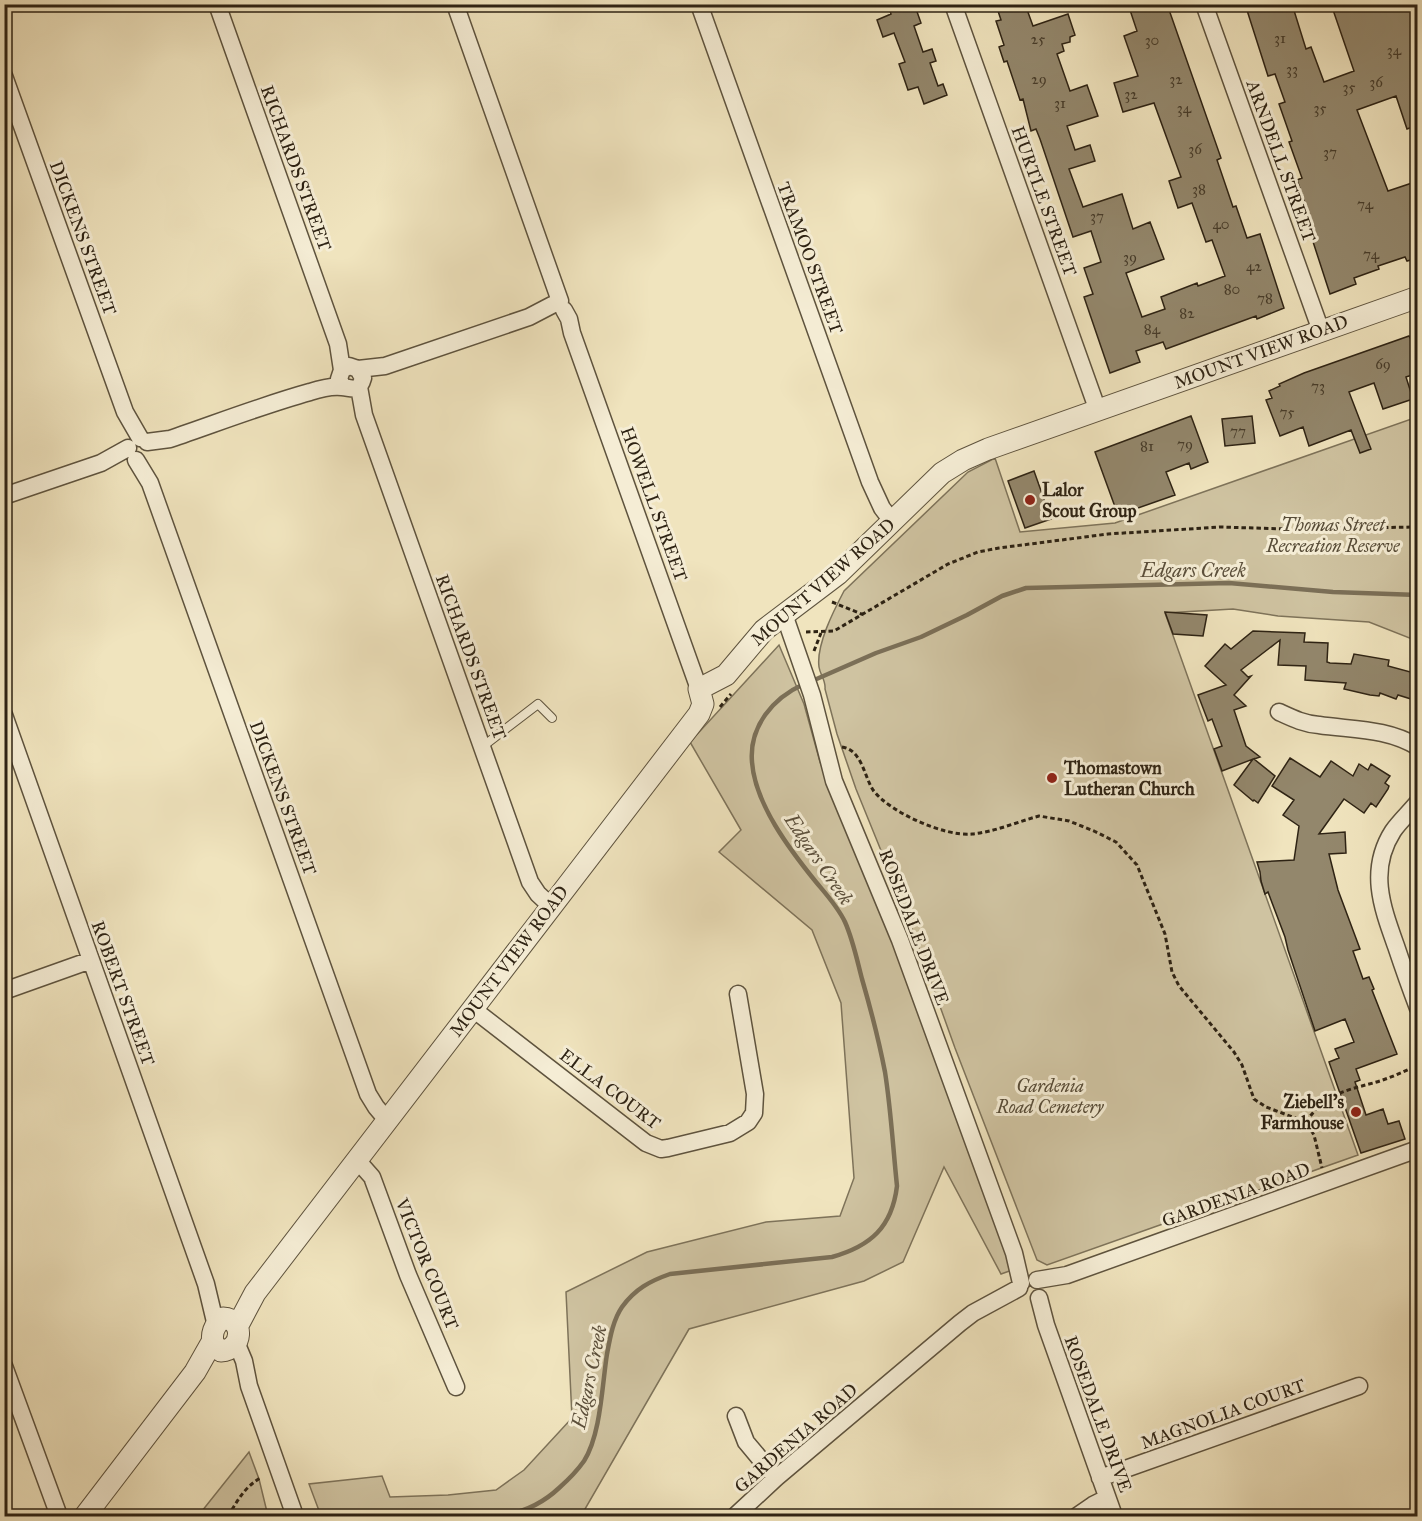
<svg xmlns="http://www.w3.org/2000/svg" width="1422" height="1521" viewBox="0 0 1422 1521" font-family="'IM FELL Great Primer',serif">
	<rect width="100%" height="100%" fill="#f0e4be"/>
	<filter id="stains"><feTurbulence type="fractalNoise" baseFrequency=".00333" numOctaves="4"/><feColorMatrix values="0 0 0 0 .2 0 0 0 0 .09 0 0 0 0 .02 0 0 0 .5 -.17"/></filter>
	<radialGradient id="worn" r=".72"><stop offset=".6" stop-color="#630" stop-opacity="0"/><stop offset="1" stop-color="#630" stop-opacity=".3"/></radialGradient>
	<!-- green -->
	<path fill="#cfc3a1" stroke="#7e735a" stroke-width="1.5" d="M 1417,417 L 1417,641 L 1369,622 L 1278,616 L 1233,609 L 1165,613 L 1358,1155 L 1047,1265 L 1037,1260 L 955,1048 L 906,912 L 856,789 L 837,734 L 825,689 C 826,680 820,675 819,667 C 816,645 834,610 844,591 L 968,472 L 995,458 L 1020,532 L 1115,523 Z
		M 779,645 L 804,704 L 820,762 L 874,893 L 1015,1269 L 1001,1274 L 944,1167 L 903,1262 L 864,1281 L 689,1329 L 581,1516 L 321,1516 L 309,1484 L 382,1476 L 390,1497 L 448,1495 L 496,1490 L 524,1470 L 572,1418 L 566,1292 L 647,1252 L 766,1222 L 840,1216 L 854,1178 L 841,1003 L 812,930 L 719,852 L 741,830 L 690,742 Z
		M 249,1452 L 259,1479 L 268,1516 L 198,1516 Z"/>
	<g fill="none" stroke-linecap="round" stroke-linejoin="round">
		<!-- stream -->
		<path stroke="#7b6f57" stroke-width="4.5" d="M 812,681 L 876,653 L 921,637 L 967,615 L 1002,596 L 1026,588 L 1229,583 L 1333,592 L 1418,595
			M 499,1516 C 522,1513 542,1504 559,1488 C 568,1480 577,1471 584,1461 C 601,1434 602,1385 607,1354 C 610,1338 613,1320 622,1307 C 635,1289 650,1281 670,1274 L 832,1257 C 871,1246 892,1227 897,1186 C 893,1148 891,1110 885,1072 C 879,1041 871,1010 862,979 C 857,960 853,940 845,922 C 838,907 826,894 816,882 C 790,850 755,804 752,762 C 749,726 773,698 804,684"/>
	</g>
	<!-- building -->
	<path fill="#93876c" stroke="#2e2314" stroke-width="1.5" d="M 1007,4 L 1025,4 L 1033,26 L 1068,14 L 1075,35 L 1070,37 L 1070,42 L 1062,44 L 1064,51 L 1057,54 L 1070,91 L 1087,85 L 1098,116 L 1067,126 L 1075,150 L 1090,145 L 1095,161 L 1069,169 L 1083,207 L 1122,194 L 1133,229 L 1150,222 L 1164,259 L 1126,273 L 1142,317 L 1165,309 L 1161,297 L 1197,283 L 1198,286 L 1225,276 L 1212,240 L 1206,242 L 1192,203 L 1178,208 L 1169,181 L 1181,177 L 1154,103 L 1123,112 L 1114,83 L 1138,76 L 1124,36 L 1137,31 L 1128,4 L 1167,4 L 1221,158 L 1217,160 L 1233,207 L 1236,206 L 1247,238 L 1260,234 L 1284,308 L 1257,319 L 1256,316 L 1166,349 L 1163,342 L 1136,351 L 1140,362 L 1110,373 L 1084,297 L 1093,294 L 1084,268 L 1101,262 L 1091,231 L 1073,237 L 1040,139 L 1036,129 L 1031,131 L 1023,99 L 1020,100 L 1007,61 L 1004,62 L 999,47 L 1004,45 L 996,21 L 1001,20 L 997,8 Z
		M 1245,4 L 1292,4 L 1306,49 L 1311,47 L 1324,82 L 1354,71 L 1331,4 L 1413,4 L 1418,17 L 1418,125 L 1407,129 L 1396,96 L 1357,110 L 1388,191 L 1412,183 L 1418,197 L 1418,258 L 1407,261 L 1405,257 L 1378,266 L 1379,269 L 1354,278 L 1356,284 L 1330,294 L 1304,214 L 1308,212 L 1297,180 L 1302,178 L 1289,142 L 1292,141 L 1279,104 L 1285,102 L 1275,74 L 1268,76 Z
		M 903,6 L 904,10 L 915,6 L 921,23 L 914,26 L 923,52 L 932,49 L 936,61 L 930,63 L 938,86 L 943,84 L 947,95 L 924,104 L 918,87 L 908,90 L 899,64 L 905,62 L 894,33 L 883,37 L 877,20 L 891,14 L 890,11 Z
		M 1409,336 L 1414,344 L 1418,342 L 1418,373 L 1406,377 L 1413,399 L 1383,409 L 1374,383 L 1349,392 L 1371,449 L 1360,453 L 1351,430 L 1309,446 L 1303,427 L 1280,436 L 1266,400 L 1272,398 L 1269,391 L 1280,386 L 1279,384 L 1304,373 Z
		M 1191,416 L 1208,462 L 1191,469 L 1189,463 L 1166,472 L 1175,495 L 1118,515 L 1095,452 Z
		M 1252,416 L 1255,443 L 1225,446 L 1222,419 Z
		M 1034,471 L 1051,519 L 1025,528 L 1008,481 Z
		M 1165,612 L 1207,615 L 1203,636 L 1173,634 Z
		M 1253,631 L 1305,633 L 1304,642 L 1328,643 L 1327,662 L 1330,663 L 1351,664 L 1354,654 L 1389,660 L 1388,666 L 1418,674 L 1418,695 L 1413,692 L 1411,699 L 1398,695 L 1396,699 L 1380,693 L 1379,696 L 1370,695 L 1344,689 L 1346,683 L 1305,680 L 1306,666 L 1278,665 L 1280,640 L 1241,670 L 1248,677 L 1251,676 L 1234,695 L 1246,706 L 1234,710 L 1246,746 L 1260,757 L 1254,759 L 1275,776 L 1258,803 L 1254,800 L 1253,801 L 1234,785 L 1253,759 L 1222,771 L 1214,749 L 1222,746 L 1212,719 L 1208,721 L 1198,695 L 1226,685 L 1205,666 L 1225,644 L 1231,649 Z
		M 1290,758 L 1320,777 L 1331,761 L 1353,776 L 1359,764 L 1368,770 L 1371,764 L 1390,776 L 1385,783 L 1389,786 L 1388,789 L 1376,807 L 1371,803 L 1364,813 L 1344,799 L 1319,834 L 1345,832 L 1346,853 L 1329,854 L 1338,890 L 1360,949 L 1353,951 L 1363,979 L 1369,977 L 1374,989 L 1372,990 L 1397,1054 L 1356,1069 L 1360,1080 L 1355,1082 L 1366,1115 L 1383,1109 L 1388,1124 L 1399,1121 L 1405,1139 L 1361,1153 L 1329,1062 L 1339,1058 L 1335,1049 L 1354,1042 L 1345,1019 L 1315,1031 L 1288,950 L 1285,937 L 1268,892 L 1265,894 L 1261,881 L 1260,872 L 1257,862 L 1294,860 L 1299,826 L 1283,815 L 1294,800 L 1272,786 Z"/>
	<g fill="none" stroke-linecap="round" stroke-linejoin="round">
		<!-- service casing -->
		<g stroke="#5e533e" stroke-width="10">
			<path id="service" d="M 482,747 L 538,704 L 552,718"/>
		</g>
		<!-- minor casing -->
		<g stroke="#5e533e" stroke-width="19">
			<path id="minor" d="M 217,4 L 338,344 L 342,370
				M 455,4 L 560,301
				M 699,4 L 870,482 L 882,508 L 892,521
				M 953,4 L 1098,411
				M 1204,4 L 1321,331
				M 4,76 L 125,412 L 140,438
				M 564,310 L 569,319 L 572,333 L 699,689
				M 358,369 L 385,366 L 529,317 L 552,305
				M 359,387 L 364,415 L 530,882 L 538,894 L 551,906
				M 147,442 L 170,439 C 217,423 263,405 310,392 C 319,389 333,386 342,387 C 353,388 359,393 363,378 L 358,369 L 349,366 L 342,370 L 339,379 L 343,387
				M 136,460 L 150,483 L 368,1094 L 376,1107 L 387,1120
				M 4,496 L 101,463 L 128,448
				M 784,614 L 812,695 L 834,781 L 900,940 L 1014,1253 L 1021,1283
				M 1279,712 C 1292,718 1304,724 1319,725 C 1353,730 1387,728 1418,747
				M 4,715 L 206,1284 L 216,1326
				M 1418,802 C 1410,812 1400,821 1393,831 C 1368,870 1382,907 1396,946 C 1403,967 1410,987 1418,1008
				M 4,991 L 91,960
				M 473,1009 L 646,1143 L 661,1149 L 668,1148 L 730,1133 L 748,1122 L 754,1113 L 755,1094 L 738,994
				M 357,1160 L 372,1177 L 408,1275 L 456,1387
				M 1037,1280 L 1067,1275 L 1418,1149
				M 1039,1298 L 1046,1325 L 1114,1516
				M 236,1342 L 244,1361 L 249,1386 L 295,1516
				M 4,1366 L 59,1516
				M 736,1416 L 746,1442 L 776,1478
				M 1100,1478 L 1359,1386
				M 735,1516 L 776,1478 L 960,1323 L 973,1313 L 1019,1288
				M 1077,1516 L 1093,1505 L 1107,1498"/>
		</g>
		<!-- tertiary casing -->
		<g stroke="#5e533e" stroke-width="23">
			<path id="tertiary" d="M 223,1318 C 245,1319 243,1350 221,1351 L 214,1345 C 210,1335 214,1325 223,1318 Z
				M 237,1327 L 255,1293 L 699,714 L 703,704 L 699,689 L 726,675 L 764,630 L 838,574 L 942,473 L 963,460 L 988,449 L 1418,297
				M 85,1516 L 195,1372 L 212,1342"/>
		</g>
		<!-- path -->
		<path stroke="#2e2314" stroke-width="3" stroke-dasharray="4.5 3" stroke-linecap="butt" d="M 832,602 L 864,615
			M 806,632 L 834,631 L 948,564 L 978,552 L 999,548 L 1108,534 L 1220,527 L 1288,529 L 1418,527
			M 814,651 L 821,633
			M 720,707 L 731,694
			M 842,747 C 862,750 864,776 873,790 C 889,812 945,837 972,834 C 994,832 1017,822 1039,816 L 1069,821 L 1094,831 L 1116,842 L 1137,865 L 1165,934 L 1172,972 L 1179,986 L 1234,1052 L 1242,1065 L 1254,1099 L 1266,1107 L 1306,1122 L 1314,1135 L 1322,1168
			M 1306,1122 C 1324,1095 1343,1091 1373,1083 C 1388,1079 1403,1072 1418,1065
			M 228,1516 C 238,1500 244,1488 260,1478"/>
		<!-- service -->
		<use href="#service" stroke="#f5edd5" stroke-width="8"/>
		<!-- minor -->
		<use href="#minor" stroke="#f5edd5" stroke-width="16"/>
		<!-- tertiary -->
		<use href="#tertiary" stroke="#f5edd5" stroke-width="21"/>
	</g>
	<!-- markers -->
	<g fill="#8f2418" stroke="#f5edd5" stroke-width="2">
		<circle cx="1030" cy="500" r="6"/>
		<circle cx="1052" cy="778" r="6"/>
		<circle cx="1356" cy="1112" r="6"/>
	</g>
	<g text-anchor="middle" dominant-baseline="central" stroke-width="6" stroke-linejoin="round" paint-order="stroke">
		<!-- number labels -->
		<g font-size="15" fill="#473c2a">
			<text x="1280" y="38">31</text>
			<text x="1038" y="39">25</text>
			<text x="1152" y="40">30</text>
			<text x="1394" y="50">34</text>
			<text x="1292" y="69">33</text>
			<text x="1039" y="79">29</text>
			<text x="1176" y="79">32</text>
			<text x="1376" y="82">36</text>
			<text x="1349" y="87">35</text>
			<text x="1131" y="94">32</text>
			<text x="1060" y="103">31</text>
			<text x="1184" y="108">34</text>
			<text x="1320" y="108">35</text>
			<text x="1195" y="149">36</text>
			<text x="1330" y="152">37</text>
			<text x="1199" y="189">38</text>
			<text x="1365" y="204">74</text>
			<text x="1097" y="216">37</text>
			<text x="1221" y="224">40</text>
			<text x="1371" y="254">74</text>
			<text x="1130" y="257">39</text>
			<text x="1254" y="266">42</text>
			<text x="1232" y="289">80</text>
			<text x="1265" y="298">78</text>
			<text x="1187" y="313">82</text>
			<text x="1152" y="329">84</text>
			<text x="1383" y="364">69</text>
			<text x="1318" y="386">73</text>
			<text x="1287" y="412">75</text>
			<text x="1238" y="431">77</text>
			<text x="1185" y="444">79</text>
			<text x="1147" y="446">81</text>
		</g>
		<!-- street labels -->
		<g font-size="18" fill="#2e2314" stroke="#f5edd5">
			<text transform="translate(1281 161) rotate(70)">ARNDELL STREET</text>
			<text transform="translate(296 168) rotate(70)">RICHARDS STREET</text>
			<text transform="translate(1044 201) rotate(70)">HURTLE STREET</text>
			<text transform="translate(83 238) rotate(70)">DICKENS STREET</text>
			<text transform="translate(810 258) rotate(70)">TRAMOO STREET</text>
			<text transform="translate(1261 352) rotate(-20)">MOUNT VIEW ROAD</text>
			<text transform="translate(654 504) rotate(70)">HOWELL STREET</text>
			<text transform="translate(823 582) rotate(-41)">MOUNT VIEW ROAD</text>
			<text transform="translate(471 657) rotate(70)">RICHARDS STREET</text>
			<text transform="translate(283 798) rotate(70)">DICKENS STREET</text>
			<text transform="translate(914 927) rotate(69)">ROSEDALE DRIVE</text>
			<text transform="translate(509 961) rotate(-53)">MOUNT VIEW ROAD</text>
			<text transform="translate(123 993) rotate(70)">ROBERT STREET</text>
			<text transform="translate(610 1089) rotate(37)">ELLA COURT</text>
			<text transform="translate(1236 1195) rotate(-20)">GARDENIA ROAD</text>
			<text transform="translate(427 1264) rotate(68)">VICTOR COURT</text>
			<text transform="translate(1098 1414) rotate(70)">ROSEDALE DRIVE</text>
			<text transform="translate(1223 1414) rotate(-20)">MAGNOLIA COURT</text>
			<text transform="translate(796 1438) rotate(-41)">GARDENIA ROAD</text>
		</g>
		<!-- poi labels -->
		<g font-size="18" font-weight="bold" fill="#2e2314" stroke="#f5edd5" text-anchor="start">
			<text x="1042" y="490">Lalor<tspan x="1042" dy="21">Scout Group</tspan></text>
			<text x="1064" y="768">Thomastown<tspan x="1064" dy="21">Lutheran Church</tspan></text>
			<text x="1344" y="1102" text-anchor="end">Ziebell's<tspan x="1344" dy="21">Farmhouse</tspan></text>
		</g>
		<!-- park labels -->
		<g font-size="18" font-style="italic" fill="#564b37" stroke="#f5edd5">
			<text x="1333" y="525">Thomas Street<tspan x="1333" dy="21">Recreation Reserve</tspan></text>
			<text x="1050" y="1086">Gardenia<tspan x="1050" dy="21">Road Cemetery</tspan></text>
		</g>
		<!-- water labels -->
		<g font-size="20" font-style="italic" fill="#5b4f3b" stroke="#f5edd5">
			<text x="1193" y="570">Edgars Creek</text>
			<text transform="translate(819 859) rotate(56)">Edgars Creek</text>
			<text transform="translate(589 1377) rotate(-78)">Edgars Creek</text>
		</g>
	</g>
	<!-- margin -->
	<rect width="1422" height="1521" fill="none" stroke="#f0e4be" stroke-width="24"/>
	<rect x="6" y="6" width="1410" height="1509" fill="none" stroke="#2e2314" stroke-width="3"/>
	<rect x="12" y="12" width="1398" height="1497" fill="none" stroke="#2e2314" stroke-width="1.5"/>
	<rect width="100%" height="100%" filter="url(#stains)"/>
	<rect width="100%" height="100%" fill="url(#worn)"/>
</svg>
